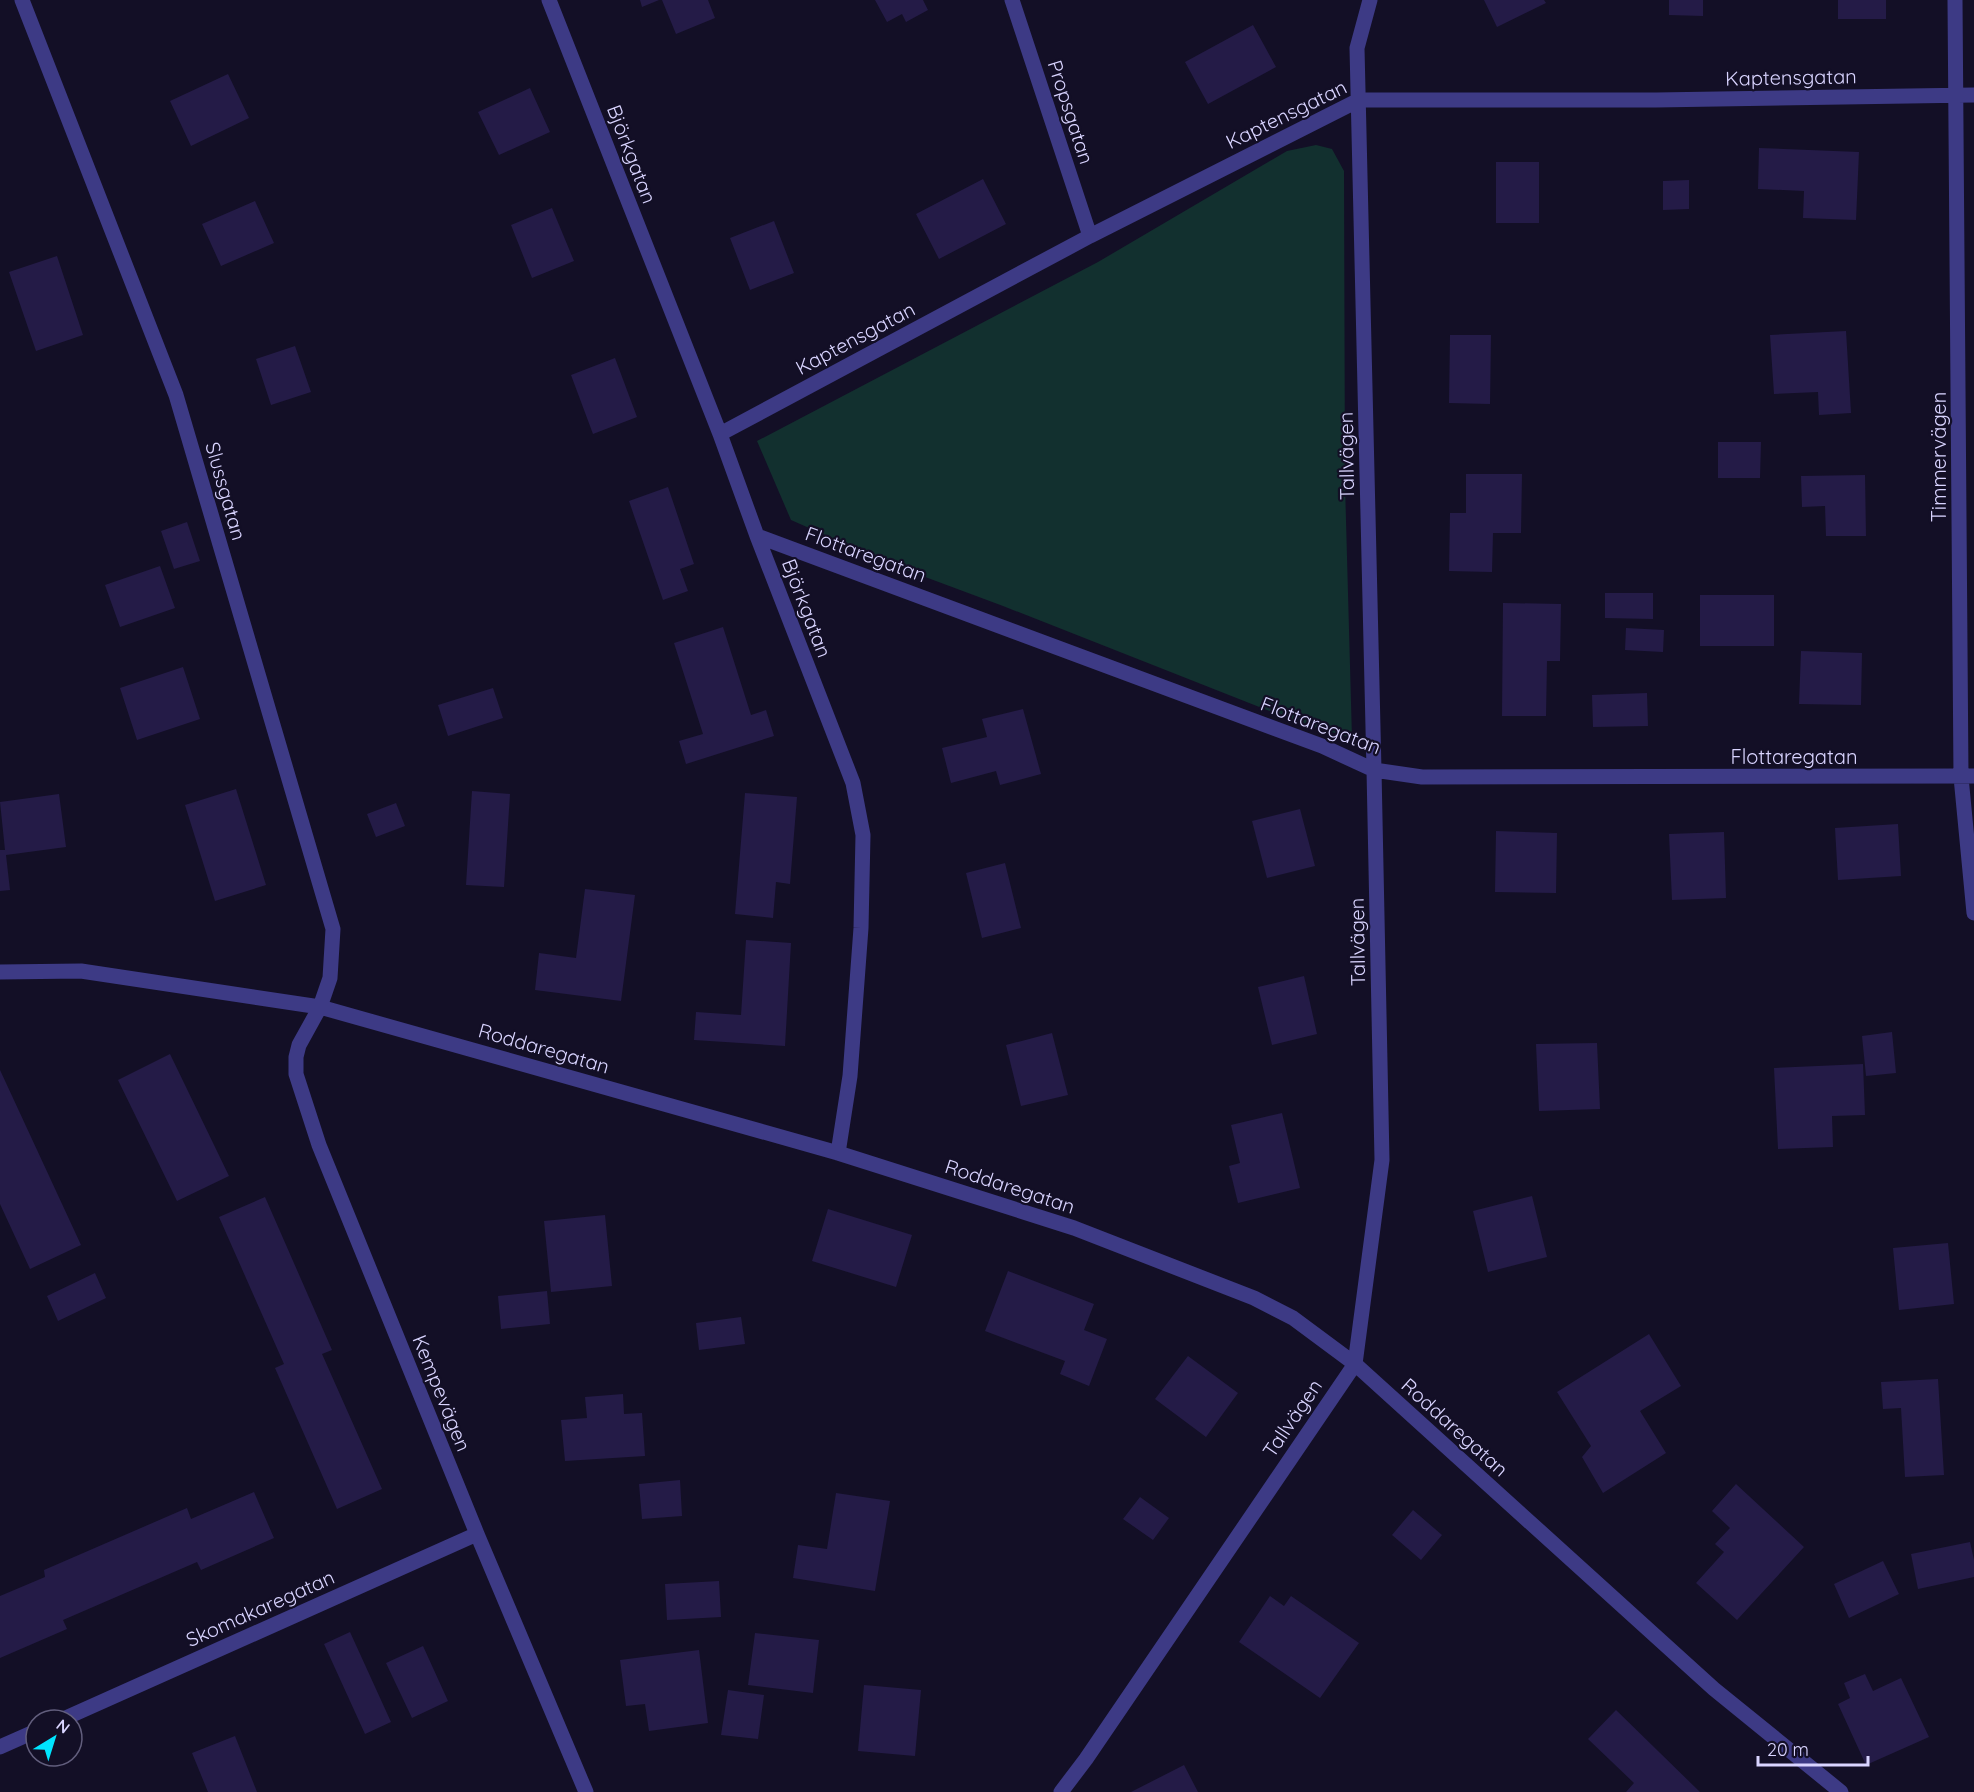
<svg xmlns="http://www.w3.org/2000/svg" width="1974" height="1792" viewBox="0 0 1974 1792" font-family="Quicksand,sans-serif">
	<rect width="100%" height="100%" fill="#130f26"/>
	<!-- green -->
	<path fill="#12302f" d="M 1316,145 L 1332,149 L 1344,171 L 1345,484 L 1352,738 L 1300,723 L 1003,606 L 893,565 L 791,520 L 757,441 L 1098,262 L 1287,151 Z"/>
	<!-- building -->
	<path fill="#241b47" d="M 640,0 L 659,0 L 642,7 Z
		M 662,0 L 708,0 L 715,18 L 676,34 Z
		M 875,0 L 923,0 L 928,10 L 906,22 L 902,14 L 887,22 Z
		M 1484,0 L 1544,0 L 1546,3 L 1497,27 Z
		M 1669,0 L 1703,0 L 1703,16 L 1669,15 Z
		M 1838,0 L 1886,0 L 1886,19 L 1838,19 Z
		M 1253,25 L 1276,67 L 1208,104 L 1185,62 Z
		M 228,74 L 249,118 L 191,146 L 170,101 Z
		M 530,88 L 550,132 L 499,155 L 478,112 Z
		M 1759,148 L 1859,152 L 1856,220 L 1803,218 L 1804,191 L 1758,189 Z
		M 1496,162 L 1539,162 L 1539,223 L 1496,223 Z
		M 983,179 L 1006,224 L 939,259 L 916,214 Z
		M 1689,180 L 1689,209 L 1663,210 L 1663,181 Z
		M 255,201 L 274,243 L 221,266 L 202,224 Z
		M 552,208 L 574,261 L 532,278 L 511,225 Z
		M 774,221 L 794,273 L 750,290 L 730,238 Z
		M 57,256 L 83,335 L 36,351 L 9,272 Z
		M 1846,331 L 1851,413 L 1819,415 L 1818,392 L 1774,394 L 1770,335 Z
		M 1450,335 L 1491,335 L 1490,404 L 1449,403 Z
		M 295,346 L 311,392 L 271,405 L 256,359 Z
		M 615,358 L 637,417 L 593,434 L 571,375 Z
		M 1718,442 L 1761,442 L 1760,478 L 1718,478 Z
		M 1466,474 L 1522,474 L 1521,533 L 1493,533 L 1492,572 L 1449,571 L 1450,513 L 1466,513 Z
		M 1865,475 L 1866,536 L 1826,536 L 1825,506 L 1802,507 L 1801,476 Z
		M 668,487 L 694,564 L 680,569 L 688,591 L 663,600 L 629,501 Z
		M 187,522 L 200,561 L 174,569 L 161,531 Z
		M 160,566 L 175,608 L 120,627 L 105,585 Z
		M 1605,593 L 1653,593 L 1653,619 L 1605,618 Z
		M 1700,595 L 1774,595 L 1774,646 L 1700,646 Z
		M 1503,603 L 1561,604 L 1560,661 L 1547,661 L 1546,716 L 1502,716 Z
		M 723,627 L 751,715 L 766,710 L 774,736 L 686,764 L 679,741 L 703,734 L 674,643 Z
		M 1626,628 L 1664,630 L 1663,652 L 1625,650 Z
		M 1801,651 L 1862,653 L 1861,705 L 1799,704 Z
		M 183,667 L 200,719 L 137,740 L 120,688 Z
		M 493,688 L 503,718 L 448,736 L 438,705 Z
		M 1647,693 L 1648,726 L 1593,727 L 1592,695 Z
		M 1023,709 L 1041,774 L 1000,785 L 996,771 L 951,783 L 942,748 L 987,737 L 982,719 Z
		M 236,789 L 266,885 L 215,901 L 185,805 Z
		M 472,791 L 510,794 L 504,887 L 466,885 Z
		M 745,793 L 797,797 L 790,884 L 776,882 L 773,918 L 735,914 Z
		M 59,794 L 66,847 L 6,855 L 10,890 L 0,891 L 0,850 L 5,850 L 0,802 Z
		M 396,803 L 405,826 L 376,837 L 367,814 Z
		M 1300,809 L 1315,866 L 1267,878 L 1252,821 Z
		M 1898,824 L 1901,876 L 1838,880 L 1835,828 Z
		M 1496,831 L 1557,833 L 1556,893 L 1495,892 Z
		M 1724,832 L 1726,898 L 1672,900 L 1669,834 Z
		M 1005,863 L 1021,928 L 982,938 L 966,873 Z
		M 585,889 L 635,895 L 621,1001 L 535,990 L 539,953 L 576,958 Z
		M 746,940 L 791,943 L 785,1046 L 694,1040 L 696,1012 L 741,1015 Z
		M 1304,976 L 1317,1034 L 1272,1045 L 1258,987 Z
		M 1892,1032 L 1896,1073 L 1866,1076 L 1862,1036 Z
		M 1052,1033 L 1068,1095 L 1021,1106 L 1006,1045 Z
		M 1597,1043 L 1600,1109 L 1539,1111 L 1536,1044 Z
		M 170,1054 L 229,1176 L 177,1201 L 118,1080 Z
		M 1863,1064 L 1865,1115 L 1832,1116 L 1833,1147 L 1778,1149 L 1774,1068 Z
		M 0,1070 L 81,1245 L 30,1269 L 0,1204 Z
		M 1282,1113 L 1300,1188 L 1238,1203 L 1229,1166 L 1240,1163 L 1231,1125 Z
		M 1532,1196 L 1547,1257 L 1488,1272 L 1473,1211 Z
		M 265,1197 L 332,1350 L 322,1354 L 382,1489 L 337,1509 L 275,1368 L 284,1364 L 219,1217 Z
		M 828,1209 L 912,1235 L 896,1287 L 812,1261 Z
		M 605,1215 L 612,1286 L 551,1292 L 544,1221 Z
		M 1948,1243 L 1954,1304 L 1899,1310 L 1893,1248 Z
		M 1008,1271 L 1094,1304 L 1084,1330 L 1107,1339 L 1089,1386 L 1060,1374 L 1065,1361 L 985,1331 Z
		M 95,1273 L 106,1298 L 58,1321 L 47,1296 Z
		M 547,1291 L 550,1324 L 501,1329 L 498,1296 Z
		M 741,1317 L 745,1344 L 699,1350 L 696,1323 Z
		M 1649,1334 L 1681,1386 L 1640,1411 L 1666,1453 L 1603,1493 L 1582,1457 L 1591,1446 L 1557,1392 Z
		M 1188,1356 L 1238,1393 L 1206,1437 L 1155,1399 Z
		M 1938,1379 L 1944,1475 L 1905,1477 L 1901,1408 L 1883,1409 L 1881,1382 Z
		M 623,1394 L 624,1414 L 642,1413 L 645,1456 L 565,1461 L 561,1420 L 587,1418 L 585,1397 Z
		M 680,1480 L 682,1516 L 642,1519 L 639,1484 Z
		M 1736,1484 L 1804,1547 L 1737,1620 L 1696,1583 L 1724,1552 L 1715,1544 L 1730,1528 L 1712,1511 Z
		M 254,1492 L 274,1538 L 201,1570 L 197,1562 L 63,1620 L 67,1629 L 0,1658 L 0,1596 L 45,1577 L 44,1570 L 187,1508 L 191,1519 Z
		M 836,1493 L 890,1501 L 875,1591 L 793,1578 L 798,1545 L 827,1549 Z
		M 1140,1497 L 1169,1518 L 1153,1540 L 1123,1519 Z
		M 1413,1510 L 1442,1535 L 1421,1560 L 1392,1535 Z
		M 1970,1542 L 1974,1560 L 1974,1577 L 1918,1589 L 1911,1554 Z
		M 1883,1561 L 1899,1594 L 1849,1618 L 1834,1584 Z
		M 719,1581 L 721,1617 L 667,1620 L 665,1584 Z
		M 1270,1596 L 1284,1606 L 1291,1596 L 1359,1643 L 1320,1698 L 1239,1642 Z
		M 350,1632 L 391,1722 L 365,1734 L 324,1644 Z
		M 755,1633 L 819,1640 L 813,1693 L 748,1685 Z
		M 423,1646 L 448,1701 L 412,1718 L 386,1663 Z
		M 699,1650 L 708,1723 L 649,1731 L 645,1704 L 626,1706 L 620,1660 Z
		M 1865,1674 L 1873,1691 L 1901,1678 L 1929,1737 L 1866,1765 L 1838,1704 L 1850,1698 L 1844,1683 Z
		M 864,1685 L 921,1690 L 915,1756 L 858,1751 Z
		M 728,1690 L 764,1695 L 758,1739 L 721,1735 Z
		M 1616,1710 L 1700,1792 L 1626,1792 L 1634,1783 L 1588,1739 Z
		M 235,1736 L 257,1792 L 208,1792 L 192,1753 Z
		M 1184,1765 L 1198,1792 L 1131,1792 Z"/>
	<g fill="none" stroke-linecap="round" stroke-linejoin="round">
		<!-- street -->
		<path stroke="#3d3a85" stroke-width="15" d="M 22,0 L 176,395 L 333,929 L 330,978 L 320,1007 L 299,1045 L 296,1057 L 296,1074 L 319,1145 L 477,1534 L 586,1792
			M 549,0 L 720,434 L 757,536 L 853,783 L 863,835 L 861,928 L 850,1076 L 838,1153
			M 1012,0 L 1090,236
			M 1955,0 L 1961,777 L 1974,913
			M 720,434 L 1090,236 L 1359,100 L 1656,100 L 1974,95
			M 757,536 L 1322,746 L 1374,770 L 1422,777 L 1974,776
			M 0,972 L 81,971 L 320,1007 L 838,1153 L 1074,1228 L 1254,1298 L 1293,1318 L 1355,1364 L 1714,1689 L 1841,1792
			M 61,1720 L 477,1534
			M 0,1747 L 36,1731
			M 1061,1792 L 1086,1759 L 1355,1364 L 1382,1160 L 1374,770 L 1357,48 L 1370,0"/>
	</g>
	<g text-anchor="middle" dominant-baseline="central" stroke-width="4.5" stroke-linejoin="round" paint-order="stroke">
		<!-- street labels -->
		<g font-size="20" fill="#d9d4ff" stroke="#130f26">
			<text transform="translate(1791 77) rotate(-1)">Kaptensgatan</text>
			<text transform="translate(1071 112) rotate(72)">Propsgatan</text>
			<text transform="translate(1286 114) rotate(-26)">Kaptensgatan</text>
			<text transform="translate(632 154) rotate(69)">Björkgatan</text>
			<text transform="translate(855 338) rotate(-28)">Kaptensgatan</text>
			<text transform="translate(1346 456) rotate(-91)">Tallvägen</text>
			<text transform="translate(1938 457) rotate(-90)">Timmervägen</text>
			<text transform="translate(226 491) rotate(74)">Slussgatan</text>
			<text transform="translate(866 554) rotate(20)">Flottaregatan</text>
			<text transform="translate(807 608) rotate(69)">Björkgatan</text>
			<text transform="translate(1321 725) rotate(21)">Flottaregatan</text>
			<text x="1794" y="756">Flottaregatan</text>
			<text transform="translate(1357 942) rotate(-91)">Tallvägen</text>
			<text transform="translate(544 1048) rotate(16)">Roddaregatan</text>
			<text transform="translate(1010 1186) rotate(18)">Roddaregatan</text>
			<text transform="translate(442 1393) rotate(68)">Kempevägen</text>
			<text transform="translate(1292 1418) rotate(-56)">Tallvägen</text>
			<text transform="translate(1455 1427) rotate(42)">Roddaregatan</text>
			<text transform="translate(260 1608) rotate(-24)">Skomakaregatan</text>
		</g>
	</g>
	<!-- north arrow -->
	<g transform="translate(54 1738) rotate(38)"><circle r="28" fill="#130f26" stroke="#625e7d" stroke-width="1.5"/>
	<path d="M0-4.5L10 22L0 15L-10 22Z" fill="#00e5ff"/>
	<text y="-9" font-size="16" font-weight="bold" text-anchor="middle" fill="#d9d4ff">N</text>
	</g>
	<!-- scale -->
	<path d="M1758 1756v9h110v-9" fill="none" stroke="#d9d4ff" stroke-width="3"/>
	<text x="1767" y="1756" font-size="18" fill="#d9d4ff" stroke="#130f26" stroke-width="4.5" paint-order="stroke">20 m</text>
</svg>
